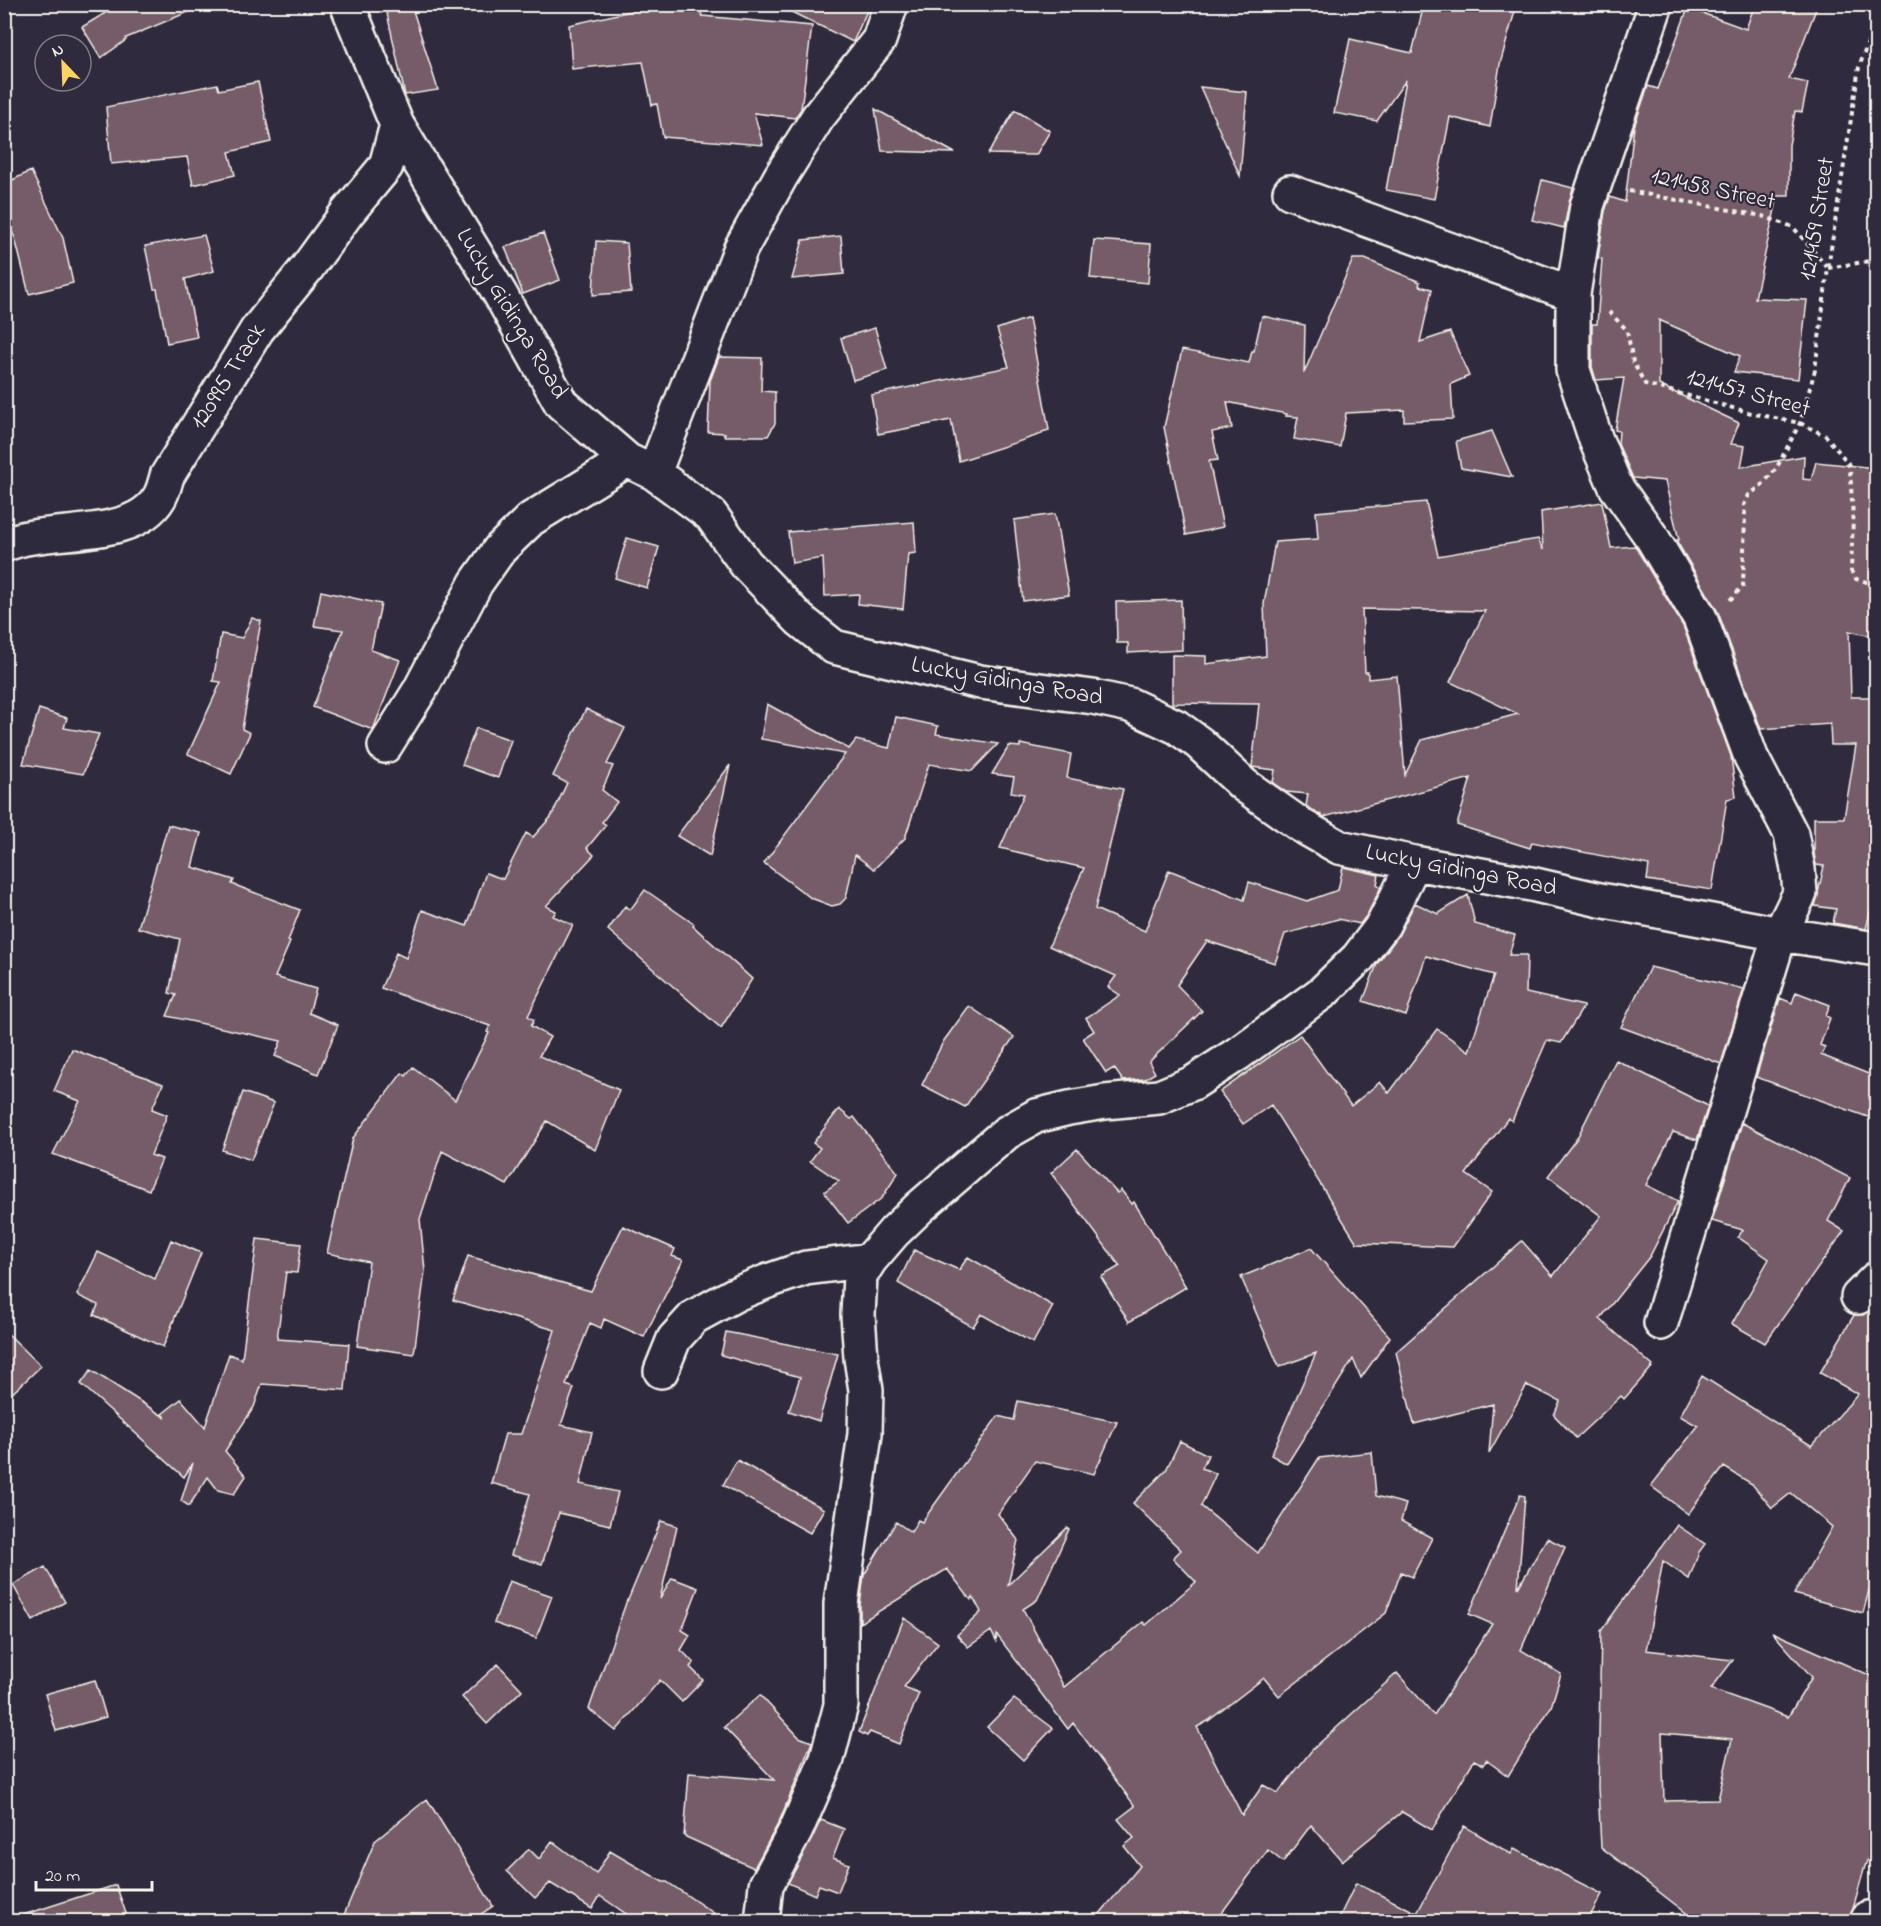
<svg xmlns="http://www.w3.org/2000/svg" width="1881" height="1926" viewBox="0 0 1881 1926" font-family="'Indie Flower',sans-serif">
	<rect width="100%" height="100%" fill="#2f2a3d"/>
	<filter id="ink" filterUnits="userSpaceOnUse"><feTurbulence type="fractalNoise" baseFrequency=".0167" numOctaves="2"/><feDisplacementMap in="SourceGraphic" scale="12" xChannelSelector="R" yChannelSelector="G"/><feConvolveMatrix kernelMatrix="1 2 1 2 8 2 1 2 1" color-interpolation-filters="sRGB"/></filter>
	<g filter="url(#ink)">
		<!-- building -->
		<path fill="#745c67" stroke="#f4f1e8" stroke-width="1.5" fill-rule="evenodd" d="M 120,4 L 204,4 L 205,5 L 126,38 L 126,40 L 101,58 L 82,27 Z
			M 385,4 L 411,4 L 438,90 L 405,95 Z
			M 662,4 L 699,4 L 702,16 L 812,26 L 801,109 L 795,118 L 754,113 L 763,145 L 663,137 L 657,104 L 652,105 L 643,62 L 572,69 L 569,25 Z
			M 775,4 L 870,4 L 853,42 Z
			M 1424,4 L 1517,4 L 1500,64 L 1490,127 L 1450,117 L 1434,199 L 1386,190 L 1406,80 L 1377,121 L 1334,113 L 1350,39 L 1412,53 Z
			M 1755,4 L 1818,4 L 1789,79 L 1808,83 L 1802,112 L 1795,111 L 1789,145 L 1789,196 L 1778,196 L 1755,298 L 1807,300 L 1798,379 L 1734,372 L 1740,356 L 1659,320 L 1659,385 L 1739,423 L 1731,444 L 1745,446 L 1741,467 L 1804,456 L 1803,479 L 1811,480 L 1816,462 L 1876,468 L 1876,637 L 1849,631 L 1851,697 L 1876,697 L 1876,910 L 1871,909 L 1866,929 L 1833,923 L 1836,909 L 1815,906 L 1824,866 L 1816,865 L 1814,853 L 1814,818 L 1844,818 L 1856,745 L 1831,745 L 1830,724 L 1761,729 L 1718,612 L 1676,540 L 1679,540 L 1665,481 L 1633,478 L 1618,444 L 1619,431 L 1615,430 L 1624,378 L 1596,380 L 1592,367 L 1592,324 L 1597,324 L 1602,259 L 1598,258 L 1605,211 L 1610,197 L 1625,202 L 1634,127 L 1648,86 L 1658,89 L 1688,8 L 1746,29 Z
			M 258,82 L 271,142 L 229,152 L 235,175 L 193,185 L 187,157 L 111,164 L 106,107 L 217,84 L 219,90 Z
			M 1200,87 L 1247,92 L 1240,176 Z
			M 875,109 L 955,153 L 882,151 Z
			M 1015,110 L 1050,131 L 1036,155 L 988,154 Z
			M 31,171 L 63,238 L 73,283 L 29,294 L 15,238 L 4,215 L 4,184 Z
			M 1542,180 L 1573,188 L 1569,203 L 1564,228 L 1532,220 Z
			M 543,233 L 560,280 L 523,294 L 505,247 Z
			M 204,235 L 214,271 L 185,279 L 197,337 L 167,343 L 157,289 L 154,289 L 145,246 Z
			M 841,236 L 844,274 L 792,279 L 803,240 Z
			M 1094,240 L 1151,244 L 1148,283 L 1090,278 Z
			M 596,241 L 627,243 L 631,292 L 593,295 Z
			M 1353,259 L 1365,259 L 1420,282 L 1419,286 L 1432,289 L 1420,342 L 1450,332 L 1469,376 L 1451,384 L 1453,419 L 1404,421 L 1404,410 L 1346,413 L 1340,447 L 1294,439 L 1298,417 L 1286,416 L 1287,414 L 1227,402 L 1232,428 L 1212,432 L 1218,460 L 1209,461 L 1223,527 L 1186,535 L 1164,427 L 1182,350 L 1249,363 L 1252,351 L 1254,351 L 1262,316 L 1305,325 L 1304,373 Z
			M 1029,318 L 1049,430 L 1042,432 L 1042,434 L 959,461 L 951,420 L 878,434 L 871,395 L 1009,367 L 997,329 Z
			M 875,328 L 887,370 L 853,380 L 841,338 Z
			M 719,357 L 762,358 L 761,391 L 775,392 L 775,423 L 768,436 L 724,436 L 725,433 L 708,432 L 710,381 Z
			M 1492,431 L 1512,477 L 1461,468 L 1456,441 Z
			M 1426,502 L 1438,556 L 1538,539 L 1543,550 L 1541,512 L 1602,502 L 1611,548 L 1635,546 L 1683,626 L 1731,756 L 1736,797 L 1727,799 L 1712,890 L 1647,880 L 1649,865 L 1532,842 L 1530,848 L 1457,825 L 1471,778 L 1324,817 L 1306,806 L 1308,794 L 1286,792 L 1273,783 L 1275,770 L 1252,767 L 1259,704 L 1172,703 L 1172,655 L 1206,656 L 1206,664 L 1266,656 L 1264,604 L 1275,542 L 1318,539 L 1316,512 ZM 1362,609 L 1485,611 L 1450,682 L 1518,714 L 1422,740 L 1405,775 L 1397,676 L 1368,679 L 1368,672 L 1365,672 Z
			M 1055,514 L 1069,595 L 1023,601 L 1014,520 Z
			M 914,522 L 916,553 L 908,554 L 903,609 L 858,604 L 859,594 L 825,596 L 823,558 L 792,563 L 788,532 Z
			M 627,538 L 659,547 L 647,588 L 615,578 Z
			M 321,591 L 381,604 L 371,650 L 400,660 L 373,730 L 313,707 L 343,630 L 314,626 Z
			M 1181,600 L 1182,650 L 1128,653 L 1128,643 L 1117,643 L 1116,602 Z
			M 252,618 L 261,621 L 242,729 L 250,733 L 231,774 L 188,754 L 221,682 L 213,681 L 221,634 L 242,638 Z
			M 767,704 L 849,749 L 856,740 L 889,748 L 896,717 L 938,726 L 936,734 L 998,744 L 972,771 L 929,764 L 905,838 L 874,869 L 855,855 L 846,898 L 840,904 L 832,906 L 811,898 L 764,863 L 845,754 L 761,739 Z
			M 39,709 L 67,718 L 64,728 L 99,734 L 83,774 L 23,764 Z
			M 586,709 L 625,728 L 607,764 L 613,766 L 602,790 L 617,802 L 602,822 L 606,825 L 587,848 L 594,855 L 546,906 L 556,911 L 553,916 L 573,925 L 528,1016 L 534,1020 L 531,1026 L 550,1037 L 539,1056 L 619,1090 L 595,1150 L 547,1121 L 507,1185 L 442,1151 L 420,1219 L 425,1271 L 414,1354 L 357,1346 L 369,1262 L 327,1253 L 353,1138 L 402,1073 L 406,1076 L 413,1067 L 455,1100 L 489,1033 L 487,1032 L 490,1026 L 381,988 L 396,953 L 406,958 L 422,910 L 467,926 L 486,873 L 503,879 L 526,833 L 533,837 L 551,817 L 567,783 L 553,776 Z
			M 476,728 L 511,740 L 498,778 L 462,765 Z
			M 1020,744 L 1071,754 L 1067,778 L 1123,789 L 1095,909 L 1145,931 L 1169,870 L 1244,900 L 1249,882 L 1307,901 L 1338,890 L 1343,867 L 1379,875 L 1377,884 L 1381,887 L 1367,915 L 1360,924 L 1338,919 L 1285,934 L 1275,963 L 1207,941 L 1177,985 L 1202,1011 L 1149,1062 L 1155,1073 L 1145,1079 L 1123,1081 L 1114,1068 L 1106,1073 L 1083,1038 L 1094,1031 L 1086,1018 L 1120,995 L 1108,987 L 1116,976 L 1049,946 L 1084,868 L 1000,848 L 1024,794 L 1011,792 L 1014,777 L 992,774 L 1009,746 L 1020,747 Z
			M 730,765 L 710,856 L 677,836 Z
			M 168,825 L 201,833 L 192,867 L 234,880 L 232,884 L 300,910 L 288,941 L 290,942 L 275,977 L 316,989 L 309,1013 L 338,1025 L 318,1074 L 275,1056 L 281,1041 L 167,1016 L 176,995 L 169,993 L 180,939 L 138,928 Z
			M 645,890 L 694,924 L 693,926 L 752,979 L 721,1028 L 608,930 L 625,906 L 630,910 Z
			M 1468,895 L 1475,924 L 1515,935 L 1509,955 L 1527,955 L 1526,993 L 1584,1006 L 1561,1043 L 1547,1040 L 1512,1121 L 1508,1118 L 1466,1174 L 1492,1192 L 1453,1247 L 1357,1243 L 1271,1105 L 1243,1124 L 1220,1092 L 1300,1035 L 1351,1106 L 1380,1082 L 1389,1093 L 1437,1029 L 1469,1051 L 1494,975 L 1426,956 L 1406,1016 L 1363,1001 L 1377,964 L 1398,936 L 1415,903 L 1438,914 Z
			M 1650,967 L 1744,989 L 1721,1064 L 1621,1027 Z
			M 1796,992 L 1830,1005 L 1826,1016 L 1830,1018 L 1820,1045 L 1825,1047 L 1821,1055 L 1876,1077 L 1876,1120 L 1756,1077 L 1780,998 L 1792,1003 Z
			M 969,1006 L 1014,1037 L 965,1107 L 922,1085 L 943,1042 Z
			M 72,1049 L 163,1084 L 152,1109 L 167,1115 L 151,1155 L 162,1159 L 149,1190 L 53,1154 L 80,1101 L 54,1091 Z
			M 1616,1060 L 1708,1106 L 1697,1140 L 1673,1132 L 1646,1185 L 1678,1201 L 1650,1256 L 1600,1319 L 1653,1366 L 1624,1399 L 1621,1396 L 1576,1438 L 1554,1415 L 1560,1401 L 1527,1385 L 1489,1453 L 1493,1404 L 1414,1424 L 1396,1352 L 1522,1241 L 1553,1276 L 1601,1216 L 1548,1176 L 1577,1138 Z
			M 243,1092 L 274,1103 L 251,1160 L 222,1150 Z
			M 839,1109 L 851,1119 L 854,1117 L 898,1173 L 882,1198 L 848,1223 L 824,1192 L 839,1181 L 810,1161 L 820,1148 L 813,1143 Z
			M 1742,1123 L 1850,1178 L 1828,1221 L 1844,1231 L 1765,1343 L 1732,1324 L 1769,1259 L 1738,1237 L 1743,1230 L 1712,1221 Z
			M 1077,1149 L 1117,1193 L 1121,1190 L 1132,1204 L 1134,1202 L 1186,1287 L 1129,1322 L 1101,1277 L 1120,1266 L 1051,1173 Z
			M 623,1226 L 675,1249 L 672,1256 L 683,1260 L 644,1337 L 604,1319 L 601,1328 L 590,1323 L 566,1385 L 574,1388 L 561,1425 L 592,1432 L 580,1484 L 618,1492 L 610,1525 L 559,1513 L 542,1564 L 511,1555 L 530,1494 L 491,1483 L 505,1434 L 521,1434 L 555,1330 L 453,1300 L 468,1256 L 591,1291 Z
			M 257,1239 L 301,1244 L 297,1273 L 286,1272 L 277,1339 L 349,1344 L 345,1390 L 262,1384 L 254,1407 L 225,1451 L 246,1476 L 234,1494 L 218,1490 L 208,1477 L 189,1506 L 181,1501 L 193,1463 L 184,1477 L 81,1384 L 91,1370 L 166,1418 L 162,1414 L 181,1399 L 205,1427 L 229,1354 L 242,1359 Z
			M 171,1240 L 201,1253 L 163,1347 L 94,1315 L 98,1305 L 77,1295 L 98,1252 L 155,1279 Z
			M 1311,1248 L 1390,1337 L 1361,1378 L 1353,1359 L 1287,1464 L 1271,1455 L 1316,1353 L 1279,1367 L 1241,1277 Z
			M 914,1250 L 959,1270 L 968,1257 L 1053,1306 L 1033,1343 L 981,1314 L 973,1327 L 898,1283 Z
			M 1876,1305 L 1876,1564 L 1863,1613 L 1794,1594 L 1832,1527 L 1791,1493 L 1772,1508 L 1752,1484 L 1724,1467 L 1688,1514 L 1651,1486 L 1698,1426 L 1680,1416 L 1702,1376 L 1812,1446 L 1858,1394 L 1820,1373 L 1854,1315 L 1863,1315 Z
			M 4,1330 L 41,1366 L 4,1401 Z
			M 726,1332 L 838,1354 L 819,1421 L 789,1411 L 800,1377 L 721,1355 Z
			M 1018,1401 L 1117,1422 L 1094,1474 L 1035,1461 L 998,1514 L 1018,1540 L 1008,1585 L 1067,1528 L 1069,1529 L 1037,1600 L 1023,1609 L 1064,1687 L 1143,1622 L 1146,1625 L 1196,1582 L 1173,1558 L 1181,1550 L 1133,1503 L 1166,1470 L 1180,1441 L 1208,1455 L 1202,1468 L 1216,1474 L 1201,1506 L 1258,1553 L 1319,1458 L 1372,1452 L 1376,1496 L 1406,1504 L 1401,1521 L 1432,1538 L 1412,1577 L 1401,1572 L 1386,1613 L 1279,1696 L 1264,1678 L 1208,1721 L 1197,1727 L 1242,1815 L 1263,1785 L 1278,1793 L 1312,1750 L 1397,1673 L 1434,1715 L 1492,1624 L 1469,1614 L 1520,1495 L 1525,1496 L 1518,1588 L 1547,1538 L 1565,1547 L 1521,1650 L 1561,1674 L 1551,1707 L 1508,1776 L 1486,1760 L 1484,1765 L 1474,1760 L 1432,1830 L 1402,1812 L 1342,1861 L 1311,1825 L 1283,1862 L 1268,1850 L 1215,1922 L 1093,1922 L 1140,1866 L 1124,1846 L 1134,1838 L 1118,1819 L 1135,1806 L 1073,1723 L 1068,1729 L 997,1635 L 996,1641 L 991,1631 L 968,1647 L 957,1635 L 981,1612 L 973,1597 L 971,1600 L 947,1569 L 860,1623 L 860,1605 L 864,1575 L 896,1522 L 911,1532 L 918,1520 L 922,1522 L 998,1416 L 1014,1420 Z
			M 737,1460 L 824,1509 L 810,1533 L 723,1485 Z
			M 661,1521 L 677,1526 L 660,1599 L 672,1578 L 698,1588 L 682,1630 L 690,1635 L 681,1650 L 694,1663 L 690,1667 L 703,1680 L 682,1702 L 660,1680 L 616,1731 L 589,1709 L 627,1600 L 628,1600 Z
			M 1677,1525 L 1705,1544 L 1699,1552 L 1689,1579 L 1663,1561 L 1646,1650 L 1733,1660 L 1711,1689 L 1788,1717 L 1812,1677 L 1772,1632 L 1876,1678 L 1876,1838 L 1865,1866 L 1849,1922 L 1698,1922 L 1601,1847 L 1598,1787 L 1601,1631 ZM 1662,1733 L 1732,1739 L 1718,1800 L 1664,1801 Z
			M 45,1567 L 65,1602 L 33,1621 L 13,1585 Z
			M 509,1581 L 552,1596 L 536,1638 L 494,1623 Z
			M 904,1618 L 938,1643 L 904,1687 L 919,1693 L 899,1744 L 870,1732 L 867,1736 L 859,1732 Z
			M 498,1664 L 522,1690 L 487,1724 L 462,1697 Z
			M 95,1680 L 106,1717 L 56,1731 L 45,1694 Z
			M 760,1695 L 799,1737 L 812,1742 L 779,1822 L 754,1868 L 684,1836 L 689,1773 L 774,1780 L 724,1727 Z
			M 1014,1699 L 1053,1728 L 1023,1760 L 987,1727 Z
			M 427,1799 L 493,1906 L 469,1922 L 341,1922 L 375,1841 Z
			M 821,1820 L 844,1829 L 833,1858 L 849,1864 L 838,1892 L 819,1885 L 815,1895 L 788,1883 Z
			M 1464,1826 L 1511,1854 L 1514,1849 L 1602,1894 L 1587,1922 L 1337,1922 L 1356,1883 L 1417,1913 Z
			M 552,1841 L 596,1874 L 610,1851 L 663,1882 L 667,1882 L 727,1922 L 638,1922 L 600,1896 L 592,1909 L 550,1883 L 535,1898 L 507,1871 L 529,1849 L 539,1859 Z
			M 116,1885 L 129,1922 L 24,1922 L 23,1915 Z"/>
		<g fill="none" stroke-linecap="round" stroke-linejoin="round">
			<!-- minor casing -->
			<g stroke="#f4f1e8" stroke-width="38">
				<path id="minor" d="M 347,4 L 397,125 L 500,294 L 561,403 L 627,460 L 654,473 L 711,515 L 746,564 L 800,620 L 834,647 L 980,682 L 1093,697 L 1130,705 L 1177,727 L 1199,743 L 1244,785 L 1302,826 L 1339,847 L 1414,863 L 1531,884 L 1600,900 L 1780,934 L 1876,949
					M 1656,4 L 1587,206 L 1573,294 L 1573,370 L 1596,440 L 1616,487 L 1653,539 L 1700,618 L 1751,757 L 1791,834 L 1798,869 L 1800,893 L 1780,934 L 1661,1323
					M 1290,192 L 1573,294
					M 654,473 L 741,248 L 781,176 L 818,117 L 879,40 L 891,4
					M 4,545 C 47,525 132,543 159,498 C 163,492 165,483 167,476 L 257,330 L 307,268 L 347,213 L 386,166 L 397,125
					M 385,746 L 420,690 L 476,583 L 500,549 L 531,519 L 627,460
					M 1858,1297 L 1876,1279
					M 661,1371 L 674,1339 L 694,1317 L 736,1294 L 768,1281 L 806,1268 L 870,1260
					M 762,1922 L 766,1885 L 796,1830 L 827,1759 L 841,1705 L 841,1604 L 865,1434 L 866,1390 L 861,1358 L 858,1315 L 860,1276 L 870,1260 L 894,1232 L 920,1207 L 1006,1133 L 1036,1116 L 1069,1108 L 1105,1102 L 1159,1097 L 1193,1083 L 1239,1053 L 1323,992 L 1358,958 L 1383,925 L 1414,863
					M 1867,1922 L 1868,1918"/>
			</g>
			<!-- path -->
			<path stroke="#f4f1e8" stroke-width="4" stroke-dasharray="4.5 4.5" stroke-linecap="butt" d="M 1629,191 L 1762,216 L 1793,227 L 1827,267
				M 1828,268 L 1876,260
				M 1609,312 L 1627,330 L 1633,362 L 1645,384 L 1755,414 L 1800,423 L 1826,436 L 1848,463 L 1850,470 L 1853,517 L 1851,571 L 1856,579 L 1867,582 L 1876,581
				M 1730,600 L 1743,586 L 1745,515 L 1744,505 L 1749,495 L 1762,485 L 1776,469 L 1800,423 L 1815,370 L 1828,268 L 1859,67 L 1876,21"/>
			<!-- minor -->
			<use href="#minor" stroke="#2f2a3d" stroke-width="33"/>
		</g>
	</g>
	<g text-anchor="middle" dominant-baseline="central" stroke-width="4.5" stroke-linejoin="round" paint-order="stroke">
		<!-- street labels -->
		<g font-size="24" fill="#f4f1e8" stroke="#2f2a3d">
			<text transform="translate(1713 190) rotate(12)">121458 Street</text>
			<text transform="translate(1818 219) rotate(-81)">121459 Street</text>
			<text transform="translate(511 314) rotate(59)">Lucky Gidinga Road</text>
			<text transform="translate(229 377) rotate(-58)">120995 Track</text>
			<text transform="translate(1748 394) rotate(15)">121457 Street</text>
			<text transform="translate(1007 682) rotate(10)">Lucky Gidinga Road</text>
			<text transform="translate(1461 871) rotate(11)">Lucky Gidinga Road</text>
		</g>
	</g>
	<!-- margin -->
	<rect width="1881" height="1926" fill="none" stroke="#2f2a3d" stroke-width="24"/>
	<rect x="12" y="12" width="1857" height="1902" fill="none" stroke="#f4f1e8" stroke-width="2" filter="url(#ink)"/>
	<!-- north arrow -->
	<g transform="translate(63 63) rotate(337)"><circle r="28" fill="#2f2a3d" stroke="#7e7a81" stroke-width="1.5"/>
	<path d="M0-4.5L10 22L0 15L-10 22Z" fill="#ffd166"/>
	<text y="-9" font-size="16" font-weight="bold" text-anchor="middle" fill="#f4f1e8">N</text>
	</g>
	<!-- scale -->
	<path d="M36 1881v9h116v-9" fill="none" stroke="#f4f1e8" stroke-width="3"/>
	<text x="45" y="1881" font-size="18" fill="#f4f1e8" stroke="#2f2a3d" stroke-width="4.5" paint-order="stroke">20 m</text>
</svg>
